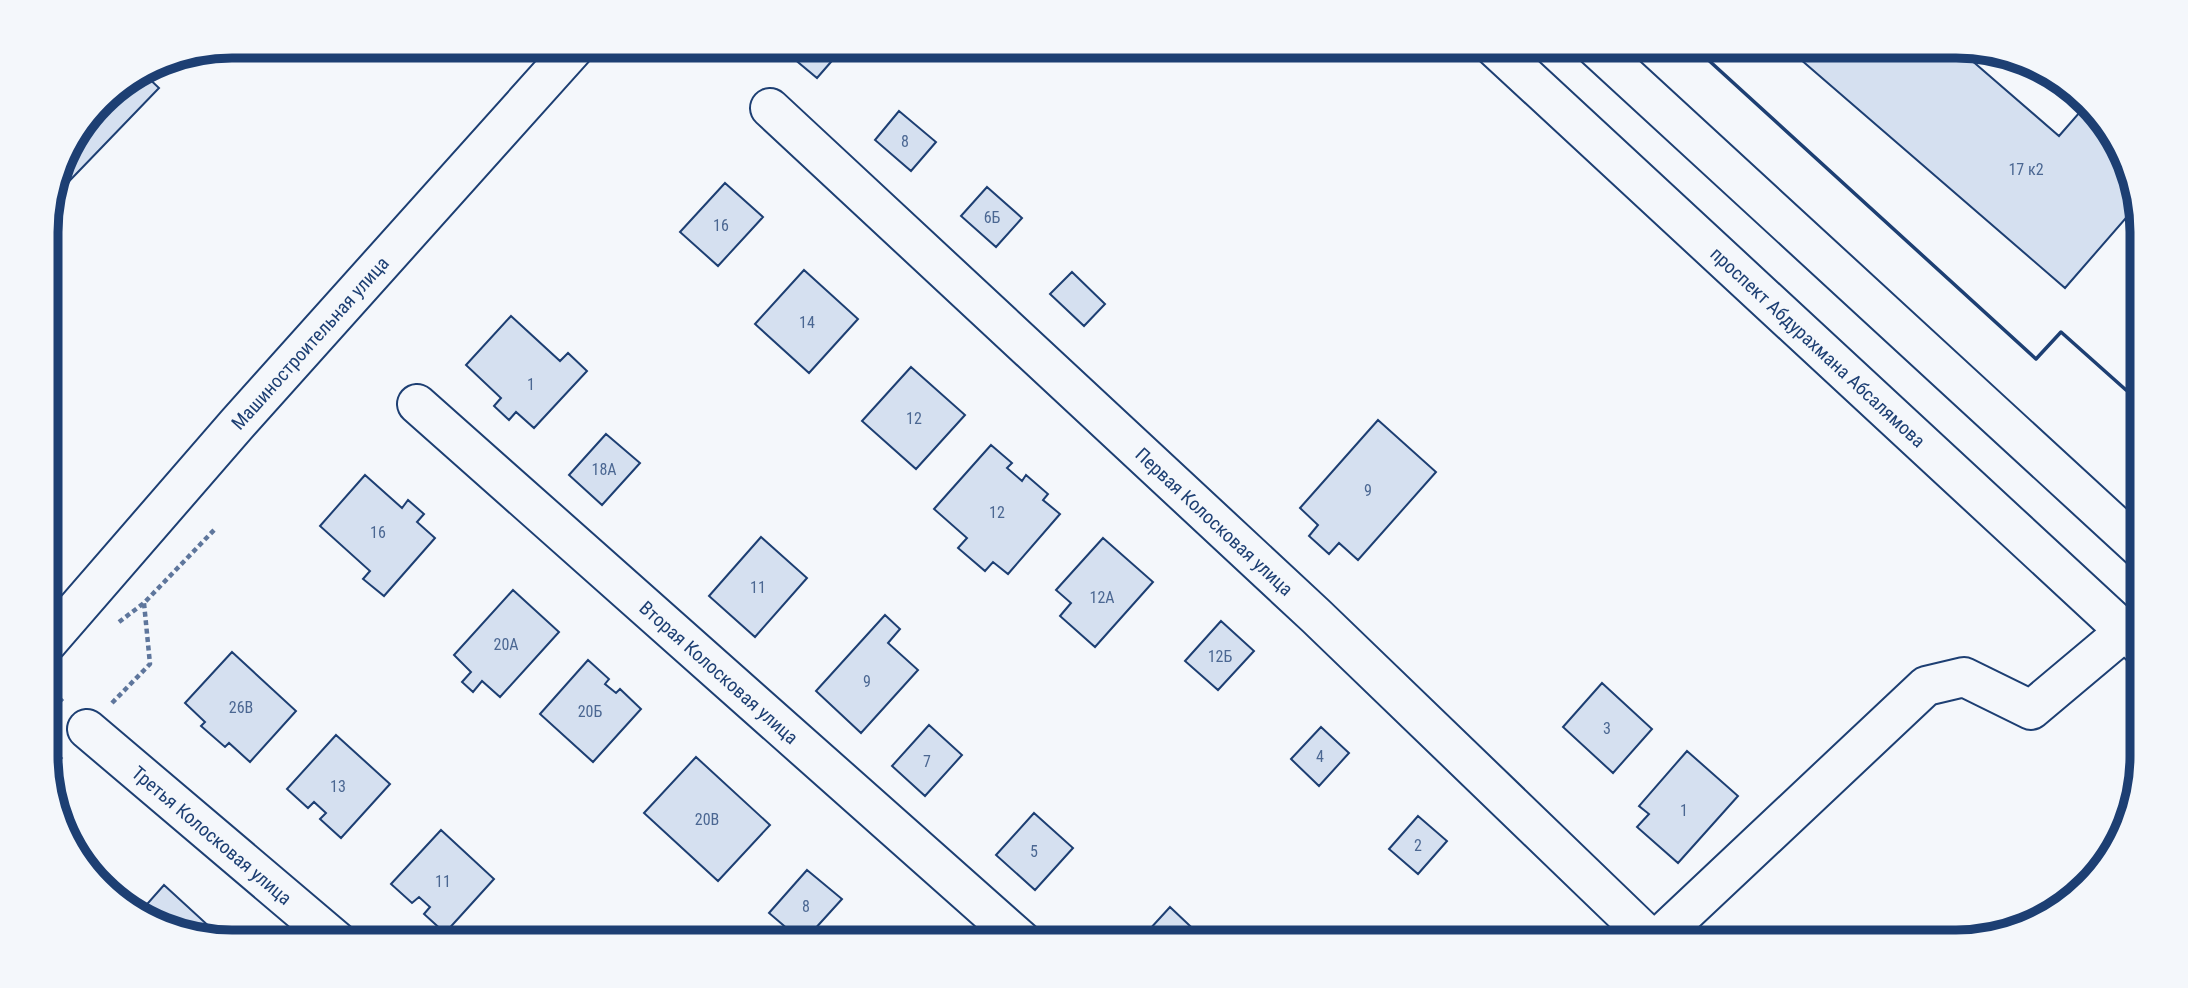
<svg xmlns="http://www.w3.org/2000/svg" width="2188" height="988" viewBox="0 0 2188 988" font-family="'Roboto Condensed',sans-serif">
	<rect width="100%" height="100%" fill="#f4f7fb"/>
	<!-- building -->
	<path fill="#d5e0f0" stroke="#1d3f73" stroke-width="2" d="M 783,46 L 826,46 L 837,55 L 817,78 L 781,48 Z
		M 1785,46 L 1955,46 L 2059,136 L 2086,105 L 2104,118 L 2139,203 L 2065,288 Z
		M 142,72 L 159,88 L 51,200 L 65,149 L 109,92 Z
		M 899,111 L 936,142 L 911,171 L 875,140 Z
		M 725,183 L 763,217 L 718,266 L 680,232 Z
		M 987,187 L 1022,218 L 996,247 L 961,216 Z
		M 804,270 L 858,319 L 809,373 L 755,324 Z
		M 1072,272 L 1105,304 L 1084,326 L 1050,294 Z
		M 511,316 L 560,361 L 568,353 L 587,371 L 534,428 L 516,412 L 509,420 L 494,406 L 501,398 L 466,365 Z
		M 911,367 L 965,415 L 916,469 L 862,421 Z
		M 1378,420 L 1436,472 L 1358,560 L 1339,543 L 1329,554 L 1309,536 L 1318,525 L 1300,508 Z
		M 606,434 L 640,463 L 602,505 L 569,475 Z
		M 991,445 L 1012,463 L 1007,468 L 1022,481 L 1026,475 L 1048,494 L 1043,500 L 1060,514 L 1008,574 L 993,562 L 985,571 L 958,548 L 967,538 L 934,509 Z
		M 365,475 L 402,508 L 408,500 L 424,514 L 417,522 L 435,538 L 384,596 L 363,579 L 370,571 L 320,526 Z
		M 761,537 L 807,578 L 755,637 L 709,596 Z
		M 1103,538 L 1153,582 L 1095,647 L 1060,616 L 1071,603 L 1056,590 Z
		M 513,590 L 559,632 L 500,697 L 482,681 L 473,692 L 462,682 L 471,672 L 454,655 Z
		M 885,615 L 900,629 L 888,643 L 918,670 L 861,733 L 816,691 Z
		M 1221,621 L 1254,651 L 1218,690 L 1185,661 Z
		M 232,652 L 296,711 L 250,762 L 229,743 L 225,747 L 201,726 L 205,722 L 185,703 Z
		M 588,660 L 609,679 L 605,684 L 616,693 L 620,689 L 641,709 L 593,762 L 540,714 Z
		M 1602,683 L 1652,729 L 1613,773 L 1563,727 Z
		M 929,725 L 962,755 L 925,796 L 892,766 Z
		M 1321,727 L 1349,753 L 1319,786 L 1291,759 Z
		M 336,735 L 390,784 L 341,838 L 320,819 L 326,813 L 314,802 L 308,808 L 287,789 Z
		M 1687,751 L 1738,796 L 1678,863 L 1637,827 L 1649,814 L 1639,806 Z
		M 696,757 L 770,825 L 718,881 L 644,813 Z
		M 1034,813 L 1073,848 L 1035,890 L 996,855 Z
		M 1418,816 L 1447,841 L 1418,874 L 1389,849 Z
		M 441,830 L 494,879 L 445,933 L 424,914 L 430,907 L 419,897 L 412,903 L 391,884 Z
		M 807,870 L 842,899 L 803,942 L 769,913 Z
		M 164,885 L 212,929 L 205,937 L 161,928 L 140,912 Z
		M 1170,907 L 1207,942 L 1138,942 Z
		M 551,931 L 563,942 L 540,942 Z"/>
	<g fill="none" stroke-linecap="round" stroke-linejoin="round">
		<!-- minor casing -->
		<g stroke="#1d3f73" stroke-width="42">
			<g id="minor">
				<path id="s1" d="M 1493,46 L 2142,647"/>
				<path d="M 1594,46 L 2142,550"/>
				<path id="s2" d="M 770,108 L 1316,616 L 1654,942"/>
				<path id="s3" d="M 417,404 L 1023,942"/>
				<path id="s4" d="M 47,643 L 237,424 L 576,46"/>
				<path id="s5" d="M 87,729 L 338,942"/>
				<path d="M 1654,942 L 1926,686 L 1964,677 L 2031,710 L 2125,631"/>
			</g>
		</g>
		<!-- path -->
		<path stroke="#5e769c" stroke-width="4.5" stroke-dasharray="5 3.5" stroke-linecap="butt" d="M 119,622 L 144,603 L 216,528
			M 47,686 L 63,702
			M 112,703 L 150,664 L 144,603
			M 47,773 L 63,755"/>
		<!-- minor -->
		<use href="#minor" stroke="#f4f7fb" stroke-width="38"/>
		<!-- wall -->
		<path stroke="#1d3f73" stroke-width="3.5" d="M 1693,46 L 2036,359 L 2061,332 L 2126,390 L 2141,373"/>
	</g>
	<g text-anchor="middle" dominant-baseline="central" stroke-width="5" stroke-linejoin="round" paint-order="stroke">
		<!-- number labels -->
		<g font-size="16" fill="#4b6792">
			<text x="905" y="141">8</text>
			<text x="2026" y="169">17 к2</text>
			<text x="992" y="217">6Б</text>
			<text x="721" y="225">16</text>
			<text x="807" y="322">14</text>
			<text x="531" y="384">1</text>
			<text x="914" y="418">12</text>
			<text x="604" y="469">18А</text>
			<text x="1368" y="490">9</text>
			<text x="997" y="512">12</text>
			<text x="378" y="532">16</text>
			<text x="758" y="587">11</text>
			<text x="1102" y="597">12А</text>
			<text x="506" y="644">20А</text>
			<text x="1220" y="656">12Б</text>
			<text x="867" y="681">9</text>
			<text x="241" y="707">26В</text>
			<text x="590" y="711">20Б</text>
			<text x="1607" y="728">3</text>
			<text x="1320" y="756">4</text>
			<text x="927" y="761">7</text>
			<text x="338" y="786">13</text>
			<text x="1684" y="810">1</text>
			<text x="707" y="819">20В</text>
			<text x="1418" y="845">2</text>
			<text x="1034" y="851">5</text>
			<text x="443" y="881">11</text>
			<text x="806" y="906">8</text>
		</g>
		<!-- street labels -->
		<g font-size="19" fill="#1d3f73" stroke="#f4f7fb">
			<text stroke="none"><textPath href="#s4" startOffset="399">Машиностроительная улица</textPath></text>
			<text stroke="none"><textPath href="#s1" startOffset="443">проспект Абдурахмана Абсалямова</textPath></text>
			<text stroke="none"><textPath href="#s2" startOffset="607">Первая Колосковая улица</textPath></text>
			<text stroke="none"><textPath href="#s3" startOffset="404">Вторая Колосковая улица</textPath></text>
			<text stroke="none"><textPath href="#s5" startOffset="164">Третья Колосковая улица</textPath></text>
		</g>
	</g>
	<!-- crop -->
	<path d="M0 0H2188V988H0ZM232 58H1956A174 174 0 0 1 2130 232V756A174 174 0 0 1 1956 930H232A174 174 0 0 1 58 756V232A174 174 0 0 1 232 58Z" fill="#f4f7fb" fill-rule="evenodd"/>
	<path fill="none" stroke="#1d3f73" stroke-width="9" d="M232 58H1956A174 174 0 0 1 2130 232V756A174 174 0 0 1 1956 930H232A174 174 0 0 1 58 756V232A174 174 0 0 1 232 58Z"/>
</svg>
